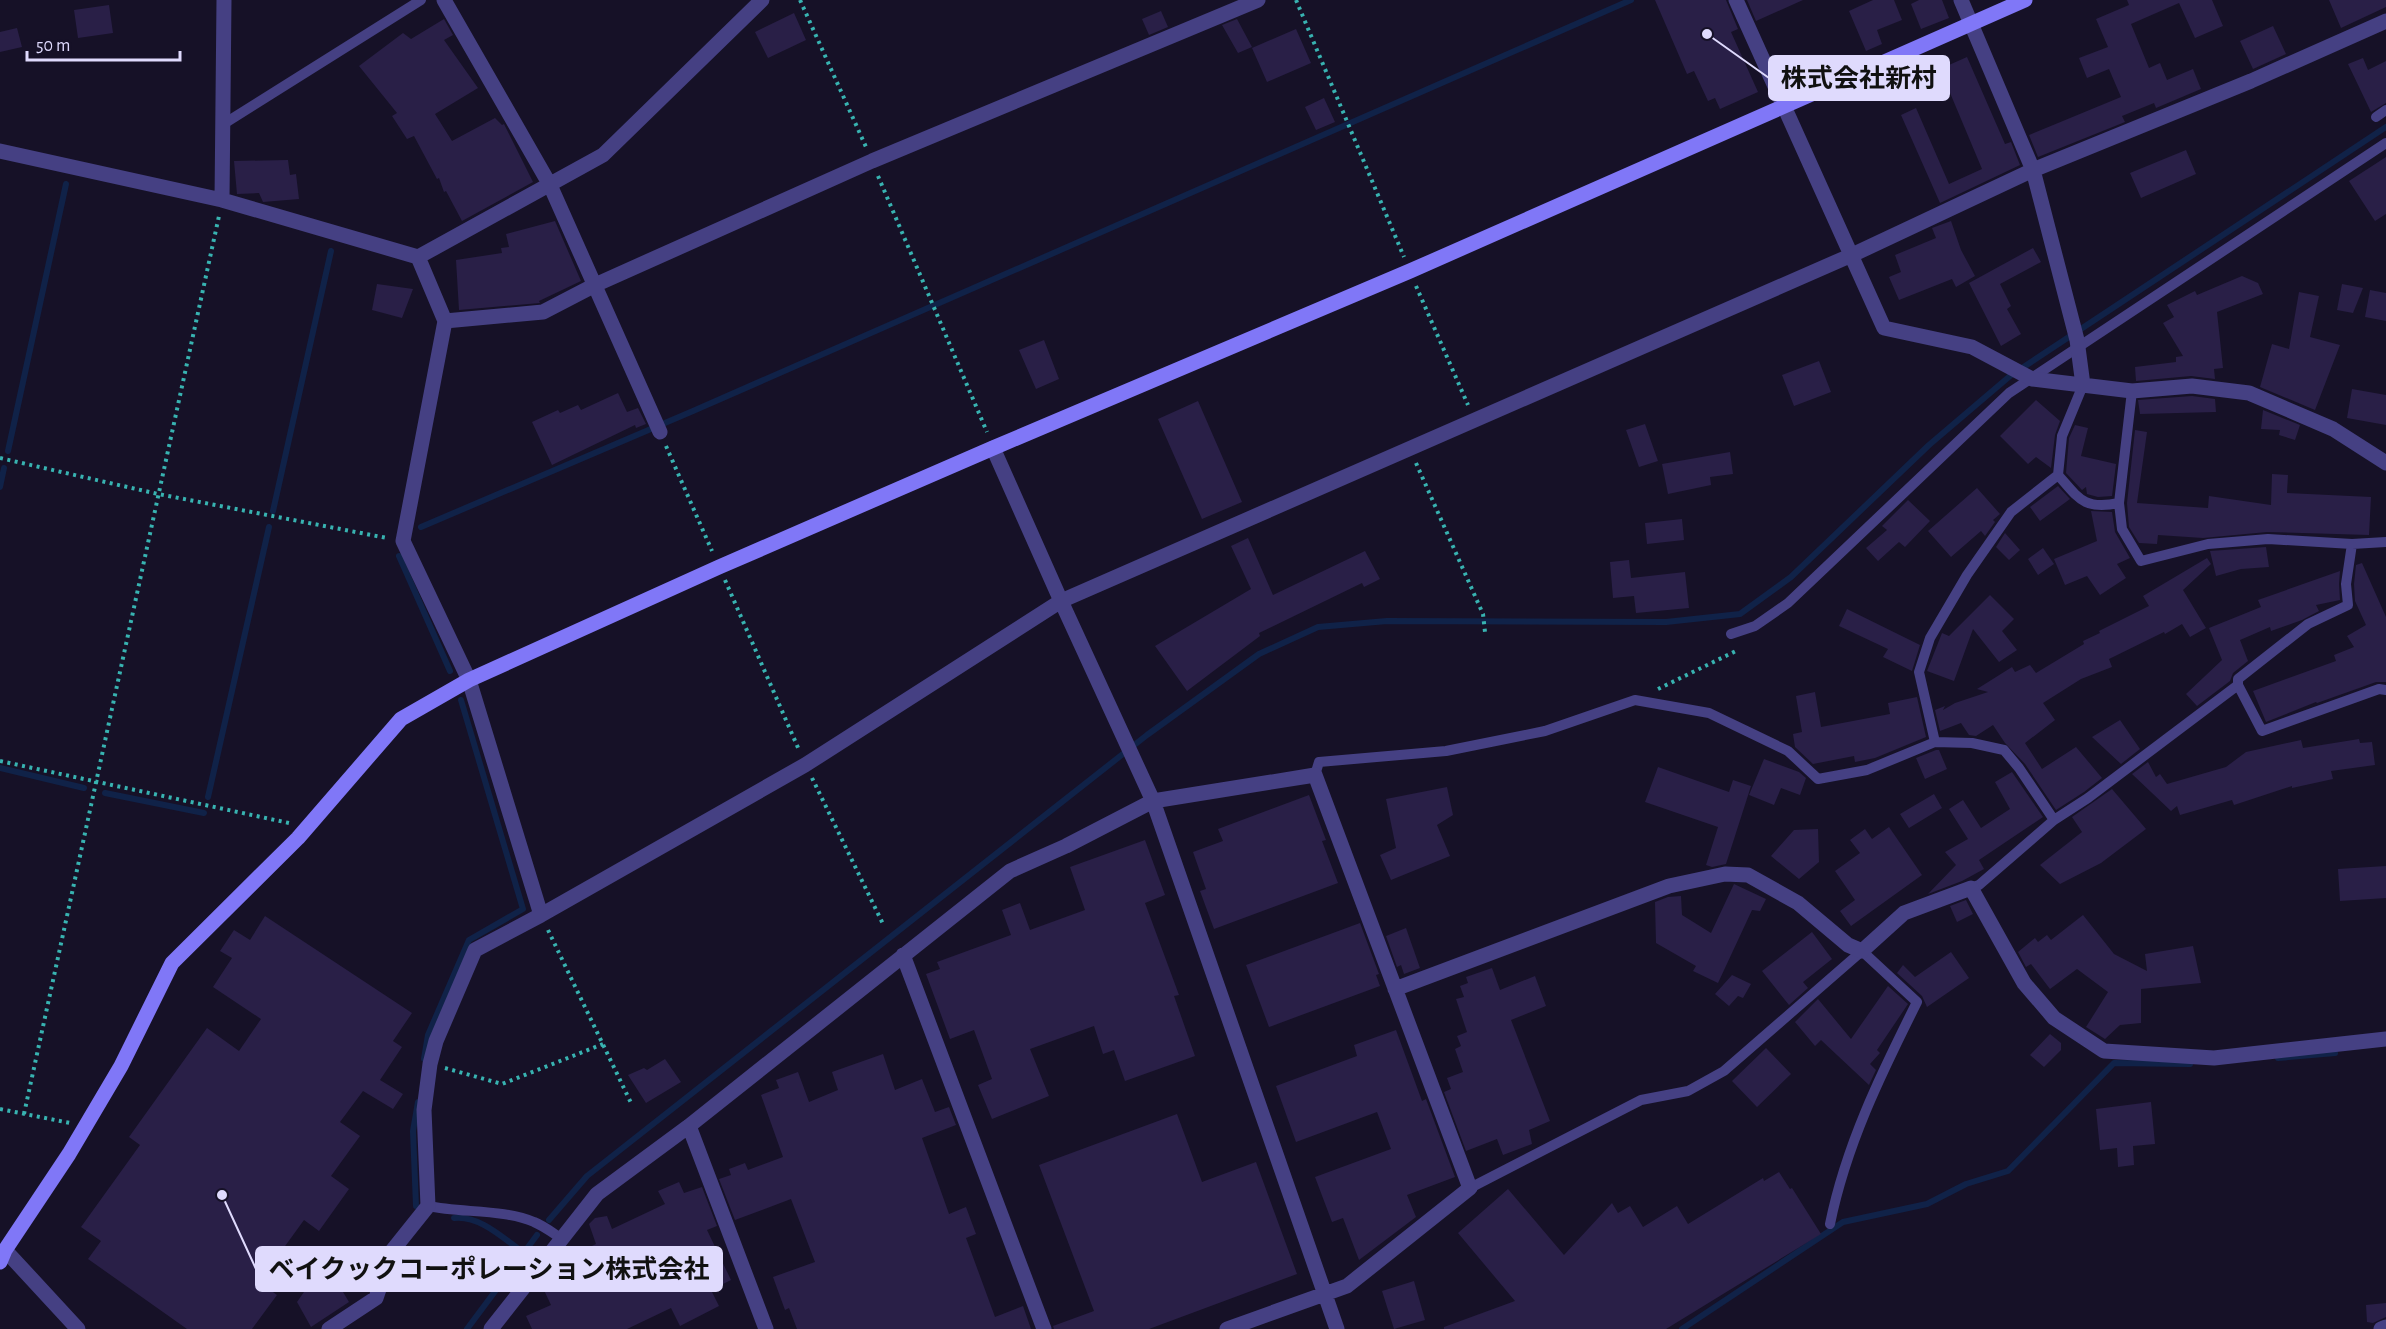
<svg xmlns="http://www.w3.org/2000/svg" width="2386" height="1329" viewBox="0 0 2386 1329" font-family="'Alegreya Sans','Noto Sans JP',sans-serif">
	<rect width="100%" height="100%" fill="#161127"/>
	<g fill="none" stroke-linecap="round" stroke-linejoin="round">
		<!-- stream -->
		<path stroke="#102248" stroke-width="6" d="M 8,451 L 66,184
			M 0,487 L 4,468
			M 273,511 L 331,251
			M 421,527 L 693,411 L 1631,0
			M 399,556 L 450,671
			M 0,768 L 84,788
			M 105,793 L 204,813
			M 208,797 L 269,527
			M 2278,1058 L 2335,1053
			M 424,1059 L 428,1035 L 469,940 L 523,909 L 461,700
			M 416,1206 L 413,1131 L 418,1102
			M 454,1218 C 480,1215 504,1239 524,1253
			M 549,1220 L 587,1176 L 1147,735 L 1259,654 L 1318,627 L 1387,621 L 1666,622 L 1740,614 L 1791,577 L 1929,445 L 2010,376 L 2386,127
			M 467,1329 L 537,1235
			M 1682,1329 L 1843,1222 L 1927,1204 L 1966,1184 L 2008,1171 L 2114,1063 L 2190,1064"/>
	</g>
	<!-- building -->
	<path fill="#291f47" d="M 1655,0 L 1726,0 L 1738,29 L 1731,32 L 1758,92 L 1720,109 L 1715,98 L 1708,101 L 1694,71 L 1687,74 Z
		M 1747,0 L 1803,0 L 1756,21 Z
		M 1873,0 L 1894,0 L 1902,20 L 1877,30 L 1882,44 L 1866,51 L 1849,11 Z
		M 1919,0 L 1942,0 L 1949,18 L 1921,29 L 1911,4 Z
		M 2127,0 L 2212,0 L 2223,26 L 2195,38 L 2179,3 L 2131,24 L 2149,68 L 2160,63 L 2167,80 L 2193,69 L 2201,89 L 2156,108 L 2154,103 L 2122,116 L 2125,122 L 2038,157 L 2029,135 L 2121,97 L 2109,69 L 2087,78 L 2079,58 L 2108,47 L 2096,19 L 2129,5 Z
		M 2329,0 L 2386,0 L 2386,7 L 2341,28 Z
		M 109,5 L 113,33 L 78,38 L 74,10 Z
		M 1161,11 L 1168,27 L 1149,35 L 1142,19 Z
		M 794,13 L 806,40 L 768,58 L 755,32 Z
		M 444,19 L 453,35 L 444,40 L 478,88 L 435,114 L 452,141 L 495,118 L 502,125 L 504,124 L 533,182 L 462,221 L 446,191 L 444,192 L 439,178 L 437,179 L 414,136 L 407,139 L 392,116 L 397,113 L 359,66 L 403,33 L 411,39 Z
		M 1237,19 L 1252,47 L 1238,53 L 1222,25 Z
		M 2273,26 L 2286,54 L 2253,69 L 2240,41 Z
		M 17,28 L 22,47 L 0,52 L 0,32 Z
		M 1296,29 L 1311,63 L 1267,82 L 1252,48 Z
		M 1967,57 L 2005,144 L 2011,142 L 2020,165 L 1940,203 L 1901,115 L 1916,108 L 1949,184 L 1982,169 L 1940,69 Z
		M 2363,58 L 2368,70 L 2386,61 L 2386,103 L 2371,112 L 2348,64 Z
		M 1324,98 L 1335,122 L 1316,130 L 1305,107 Z
		M 2186,150 L 2196,174 L 2141,198 L 2130,173 Z
		M 2386,157 L 2386,214 L 2375,221 L 2349,181 Z
		M 288,160 L 290,175 L 296,174 L 299,199 L 263,202 L 259,193 L 237,194 L 234,161 Z
		M 555,221 L 581,281 L 539,301 L 540,303 L 459,310 L 456,260 L 502,253 L 501,248 L 509,247 L 506,234 Z
		M 1951,221 L 1961,250 L 1975,276 L 1956,287 L 1952,279 L 1899,300 L 1889,277 L 1901,272 L 1895,255 L 1936,238 L 1932,228 Z
		M 2033,248 L 2041,262 L 2000,284 L 2011,306 L 2007,309 L 2021,334 L 2001,346 L 1969,283 Z
		M 2242,276 L 2258,283 L 2263,294 L 2217,312 L 2223,368 L 2214,369 L 2215,379 L 2191,376 L 2136,381 L 2135,367 L 2176,362 L 2176,357 L 2183,356 L 2163,323 L 2174,317 L 2167,305 L 2195,291 L 2197,295 Z
		M 377,284 L 413,289 L 402,318 L 372,310 Z
		M 2342,284 L 2363,288 L 2353,313 L 2337,310 Z
		M 2370,290 L 2386,293 L 2386,321 L 2365,317 Z
		M 2299,292 L 2319,296 L 2310,337 L 2340,345 L 2315,410 L 2260,387 L 2272,344 L 2289,349 Z
		M 1044,340 L 1059,379 L 1036,389 L 1019,350 Z
		M 1819,361 L 1831,392 L 1794,406 L 1782,375 Z
		M 2352,389 L 2386,395 L 2386,425 L 2347,418 Z
		M 618,393 L 627,412 L 638,408 L 646,424 L 636,428 L 635,425 L 552,465 L 532,422 L 558,410 L 560,413 L 578,405 L 581,410 Z
		M 2192,396 L 2215,399 L 2216,412 L 2140,414 L 2138,400 Z
		M 2036,400 L 2060,421 L 2055,435 L 2051,468 L 2036,457 L 2028,464 L 2000,436 Z
		M 1198,401 L 1242,502 L 1202,519 L 1158,419 Z
		M 2263,410 L 2300,425 L 2295,440 L 2279,435 L 2280,430 L 2261,429 Z
		M 1645,424 L 1658,461 L 1639,467 L 1626,430 Z
		M 2075,425 L 2088,428 L 2081,456 L 2116,464 L 2112,496 L 2098,497 L 2087,494 L 2086,487 L 2082,490 L 2066,473 L 2069,438 Z
		M 2135,430 L 2147,432 L 2137,503 L 2208,508 L 2209,496 L 2271,505 L 2272,474 L 2288,475 L 2287,493 L 2371,497 L 2369,535 L 2267,532 L 2203,538 L 2158,535 L 2157,544 L 2139,543 L 2129,527 L 2127,503 Z
		M 1730,452 L 1733,474 L 1710,477 L 1711,485 L 1668,494 L 1662,464 Z
		M 2058,486 L 2070,499 L 2040,521 L 2030,507 Z
		M 1977,488 L 2000,514 L 1993,520 L 1995,522 L 1985,536 L 1981,531 L 1951,557 L 1928,531 Z
		M 1908,500 L 1930,521 L 1905,547 L 1899,542 L 1878,561 L 1866,548 L 1887,530 L 1882,526 Z
		M 2091,511 L 2112,512 L 2115,532 L 2130,558 L 2117,564 L 2126,578 L 2100,595 L 2087,576 L 2065,585 L 2054,559 L 2097,541 Z
		M 1682,519 L 1684,540 L 1647,544 L 1645,523 Z
		M 2005,533 L 2020,550 L 2009,560 L 1996,547 Z
		M 1248,538 L 1273,595 L 1365,551 L 1380,579 L 1364,587 L 1362,583 L 1259,633 L 1260,636 L 1187,691 L 1155,646 L 1251,589 L 1231,546 Z
		M 2266,547 L 2269,567 L 2241,569 L 2216,576 L 2210,551 Z
		M 2043,548 L 2054,564 L 2038,575 L 2028,559 Z
		M 2207,558 L 2211,564 L 2183,590 L 2206,628 L 2190,637 L 2182,624 L 2165,634 L 2164,632 L 2109,659 L 2112,667 L 2081,679 L 2043,703 L 2055,720 L 2025,743 L 2042,769 L 2076,747 L 2102,778 L 2084,792 L 2056,810 L 2025,764 L 2005,743 L 1993,725 L 1976,736 L 1969,735 L 1961,723 L 1940,731 L 1935,710 L 1945,706 L 1943,710 L 1955,703 L 1988,692 L 1977,689 L 2012,667 L 2015,672 L 2030,665 L 2036,673 L 2084,644 L 2083,641 L 2100,633 L 2099,631 L 2149,606 L 2143,596 Z
		M 1629,560 L 1631,578 L 1685,572 L 1689,608 L 1636,613 L 1634,596 L 1613,598 L 1610,562 Z
		M 2362,563 L 2386,617 L 2386,682 L 2376,682 L 2317,703 L 2316,702 L 2266,722 L 2253,691 L 2336,661 L 2334,655 L 2354,647 L 2347,636 L 2366,625 L 2355,601 L 2354,584 L 2356,565 Z
		M 2340,571 L 2339,584 L 2340,600 L 2316,605 L 2319,611 L 2302,620 L 2271,631 L 2270,627 L 2240,640 L 2248,661 L 2233,673 L 2230,681 L 2197,706 L 2186,694 L 2222,660 L 2209,628 L 2261,607 L 2258,600 Z
		M 1990,595 L 2014,619 L 2002,631 L 2017,650 L 1999,662 L 1973,629 L 1954,681 L 1927,671 L 1942,633 L 1949,636 Z
		M 1847,609 L 1920,645 L 1912,671 L 1883,657 L 1888,649 L 1839,626 Z
		M 1815,692 L 1821,727 L 1890,714 L 1888,703 L 1917,697 L 1926,737 L 1875,758 L 1855,762 L 1854,756 L 1813,764 L 1795,747 L 1793,734 L 1802,732 L 1796,696 Z
		M 2120,720 L 2140,749 L 2121,764 L 2092,737 Z
		M 2359,739 L 2360,743 L 2372,742 L 2375,765 L 2331,771 L 2333,779 L 2292,788 L 2292,786 L 2234,805 L 2232,800 L 2180,815 L 2177,806 L 2171,811 L 2132,774 L 2148,762 L 2156,777 L 2160,774 L 2167,784 L 2226,767 L 2246,752 L 2301,740 L 2303,748 Z
		M 1936,750 L 1939,750 L 1947,769 L 1925,779 L 1916,758 Z
		M 1764,759 L 1799,772 L 1806,778 L 1800,795 L 1781,788 L 1774,805 L 1749,795 Z
		M 1658,767 L 1729,792 L 1733,780 L 1751,786 L 1726,864 L 1712,867 L 1706,865 L 1718,827 L 1645,802 Z
		M 2012,772 L 2043,817 L 1979,860 L 1984,869 L 1962,881 L 1928,894 L 1956,865 L 1945,852 L 1968,839 L 1949,809 L 1963,800 L 1981,828 L 2010,809 L 1995,782 Z
		M 1447,787 L 1453,815 L 1437,825 L 1450,856 L 1391,880 L 1380,855 L 1396,848 L 1386,799 Z
		M 2112,789 L 2146,829 L 2101,863 L 2060,884 L 2040,865 L 2082,832 L 2072,817 Z
		M 1934,794 L 1942,808 L 1909,828 L 1900,814 Z
		M 1309,795 L 1326,840 L 1322,841 L 1338,883 L 1214,929 L 1200,891 L 1206,889 L 1193,852 L 1223,841 L 1218,829 Z
		M 1889,827 L 1922,875 L 1851,926 L 1840,911 L 1855,900 L 1835,871 L 1860,853 L 1850,840 L 1865,829 L 1872,839 Z
		M 1818,829 L 1819,862 L 1799,879 L 1771,856 L 1794,830 Z
		M 1145,840 L 1165,895 L 1145,903 L 1179,995 L 1174,996 L 1195,1056 L 1125,1081 L 1114,1050 L 1103,1054 L 1094,1026 L 1030,1049 L 1049,1096 L 992,1119 L 978,1085 L 992,1079 L 974,1030 L 950,1039 L 926,974 L 940,969 L 937,962 L 1011,935 L 1002,910 L 1020,903 L 1030,930 L 1085,910 L 1070,867 Z
		M 2386,866 L 2386,898 L 2340,901 L 2338,869 Z
		M 1734,884 L 1766,899 L 1760,911 L 1752,910 L 1718,983 L 1693,971 L 1696,966 L 1656,943 L 1655,902 L 1668,897 L 1681,896 L 1682,915 L 1711,933 Z
		M 1966,900 L 1973,914 L 1957,922 L 1950,906 Z
		M 2083,915 L 2114,954 L 2147,971 L 2145,954 L 2193,946 L 2201,983 L 2141,989 L 2141,1023 L 2120,1025 L 2105,1039 L 2086,1027 L 2108,992 L 2077,969 L 2050,989 L 2031,964 L 2026,967 L 2018,952 L 2035,938 L 2038,942 L 2047,935 L 2051,940 Z
		M 265,916 L 412,1013 L 393,1041 L 402,1047 L 380,1080 L 403,1094 L 393,1109 L 363,1091 L 340,1122 L 360,1136 L 331,1176 L 349,1189 L 319,1231 L 304,1220 L 259,1282 L 277,1295 L 252,1329 L 187,1329 L 88,1259 L 101,1241 L 81,1227 L 140,1145 L 129,1137 L 207,1028 L 239,1051 L 261,1019 L 213,987 L 232,958 L 220,951 L 234,930 L 250,940 Z
		M 1360,923 L 1379,974 L 1376,975 L 1380,986 L 1269,1027 L 1246,965 Z
		M 1406,928 L 1420,968 L 1404,974 L 1401,965 L 1397,967 L 1386,936 Z
		M 1812,932 L 1832,959 L 1803,982 L 1808,988 L 1789,1005 L 1762,971 Z
		M 1951,952 L 1969,978 L 1927,1007 L 1922,996 L 1897,973 L 1903,965 L 1915,977 Z
		M 1492,968 L 1500,990 L 1535,976 L 1546,1006 L 1511,1020 L 1550,1121 L 1529,1130 L 1532,1144 L 1503,1155 L 1497,1139 L 1466,1151 L 1444,1092 L 1451,1089 L 1447,1078 L 1463,1072 L 1455,1049 L 1461,1046 L 1457,1036 L 1467,1032 L 1456,999 L 1464,997 L 1460,986 L 1468,983 L 1466,977 Z
		M 1732,975 L 1751,984 L 1743,998 L 1738,996 L 1729,1006 L 1715,994 Z
		M 1888,986 L 1908,1004 L 1877,1050 L 1880,1053 L 1870,1064 L 1876,1070 L 1869,1085 L 1821,1040 L 1815,1046 L 1795,1022 L 1818,999 L 1851,1039 Z
		M 1396,1030 L 1422,1101 L 1426,1099 L 1455,1177 L 1407,1195 L 1416,1217 L 1359,1260 L 1343,1218 L 1332,1222 L 1315,1177 L 1391,1149 L 1377,1112 L 1296,1142 L 1276,1086 L 1357,1056 L 1354,1045 Z
		M 2050,1034 L 2061,1043 L 2061,1050 L 2044,1067 L 2030,1055 Z
		M 1766,1048 L 1791,1074 L 1757,1107 L 1732,1081 Z
		M 883,1054 L 895,1090 L 922,1079 L 935,1112 L 949,1107 L 956,1125 L 922,1138 L 949,1214 L 966,1207 L 976,1234 L 966,1238 L 995,1317 L 1023,1306 L 1031,1329 L 797,1329 L 789,1308 L 785,1310 L 773,1277 L 815,1262 L 791,1199 L 735,1220 L 719,1179 L 731,1175 L 729,1169 L 745,1163 L 748,1170 L 783,1157 L 761,1095 L 779,1088 L 776,1080 L 798,1072 L 809,1102 L 838,1090 L 832,1072 Z
		M 665,1059 L 681,1082 L 646,1103 L 628,1075 L 644,1068 L 647,1070 Z
		M 2151,1102 L 2155,1144 L 2133,1146 L 2134,1165 L 2118,1167 L 2117,1148 L 2100,1150 L 2096,1109 Z
		M 1177,1114 L 1202,1182 L 1256,1162 L 1297,1274 L 1149,1329 L 1054,1329 L 1053,1326 L 1094,1311 L 1039,1165 Z
		M 1779,1172 L 1790,1189 L 1792,1188 L 1821,1234 L 1666,1329 L 1444,1329 L 1444,1327 L 1515,1301 L 1458,1233 L 1508,1189 L 1564,1255 L 1612,1203 L 1618,1213 L 1630,1206 L 1643,1227 L 1677,1206 L 1688,1224 L 1763,1178 L 1764,1181 Z
		M 679,1182 L 684,1193 L 702,1187 L 717,1226 L 707,1230 L 731,1280 L 711,1290 L 719,1306 L 680,1326 L 671,1308 L 627,1329 L 532,1329 L 526,1316 L 551,1305 L 542,1286 L 565,1259 L 596,1244 L 589,1224 L 595,1218 L 607,1216 L 612,1229 L 665,1204 L 658,1191 Z
		M 325,1262 L 349,1302 L 311,1327 L 297,1302 Z
		M 1414,1281 L 1425,1320 L 1394,1329 L 1382,1291 Z
		M 2386,1303 L 2386,1317 L 2373,1323 L 2367,1322 L 2366,1305 Z"/>
	<g fill="none" stroke-linecap="round" stroke-linejoin="round">
		<!-- path -->
		<path stroke="#38b3b1" stroke-width="4" stroke-dasharray="3 4.5" stroke-linecap="butt" d="M 800,0 L 866,147
			M 1296,0 L 1404,257
			M 878,176 L 987,432
			M 1416,286 L 1468,405
			M 666,446 L 712,551
			M 0,458 L 158,494 L 387,538
			M 1416,463 L 1483,614 L 1485,632
			M 725,580 L 799,750
			M 1658,689 L 1738,650
			M 0,761 L 289,823
			M 812,778 L 884,926
			M 548,930 L 632,1105
			M 445,1068 L 502,1084 L 603,1044
			M 0,1109 L 70,1123
			M 24,1114 L 219,216"/>
		<!-- lane -->
		<path stroke="#454083" stroke-width="10" d="M 2376,117 L 2386,110
			M 222,125 L 421,0
			M 2083,385 L 2062,436 L 2058,475 C 2079,499 2084,510 2119,503
			M 2132,391 L 2119,503 L 2122,529 L 2141,561 L 2208,544 L 2268,539 L 2352,544 L 2386,542
			M 1731,634 L 1755,626 L 1788,603 L 2009,393 L 2386,143
			M 2238,685 L 2238,679 L 2308,624 L 2348,605 L 2346,584 L 2352,544
			M 1935,742 L 1919,672 L 1930,638 L 1967,575 L 2011,512 L 2058,475
			M 1315,775 L 1319,762 L 1446,751 L 1545,731 L 1635,700 L 1709,713 L 1788,751 L 1818,779 L 1867,770 L 1935,742 L 1972,743 L 2004,750 L 2019,768 L 2054,820
			M 1971,888 L 1979,885 L 2054,820 L 2088,798 L 2238,685 L 2262,731 L 2379,689 L 2386,690
			M 1470,1188 L 1641,1100 L 1688,1091 L 1724,1071 L 1862,951 L 1917,1002 C 1881,1074 1846,1145 1830,1224
			M 428,1206 C 461,1213 504,1209 534,1222 C 544,1226 553,1233 562,1239"/>
		<!-- street -->
		<path stroke="#454083" stroke-width="15" d="M 444,0 L 550,185 L 660,432
			M 1736,0 L 1884,328 L 1972,347 L 2032,379 L 2132,391 L 2192,386 L 2249,393 L 2333,429 L 2386,463
			M 1961,0 L 2033,170 L 2077,340 L 2083,385
			M 0,151 L 222,200 L 418,257 L 603,155 L 762,0
			M 222,200 L 224,0
			M 418,257 L 445,321 L 403,541 L 469,680 L 541,915
			M 445,321 L 543,312 L 595,285 L 872,161 L 1258,0
			M 993,448 L 1061,601 L 1153,801 L 1337,1329
			M 903,955 L 1044,1329
			M 1395,989 L 1669,886 L 1725,874 L 1748,875 L 1798,903 L 1848,945 L 1862,951 L 1904,913 L 1971,888 L 2024,983 L 2054,1018 L 2104,1051 L 2214,1058 L 2386,1039
			M 689,1126 L 766,1329
			M 5,1250 L 78,1329
			M 329,1329 L 376,1298 L 392,1251 L 428,1206 L 424,1110 L 430,1064 L 436,1041 L 475,950 L 541,915 L 805,765 L 1061,601 L 1852,255 L 2033,170 L 2251,81 L 2386,21
			M 491,1329 L 597,1194 L 689,1126 L 1010,871 L 1066,846 L 1153,801 L 1315,775 L 1470,1188 L 1347,1286 L 1227,1329
			M 2381,1329 L 2386,1327"/>
		<!-- secondary -->
		<path stroke="#8077f7" stroke-width="15" d="M 0,1262 L 5,1250 L 69,1154 L 121,1066 L 172,963 L 298,838 L 401,719 L 469,680 L 719,567 L 993,448 L 1410,271 L 2025,0"/>
	</g>
	<!-- callouts -->
	<path fill="none" stroke="#dfdafd" stroke-width="2" d="M1707 34L1769 78M222 1195L256 1269"/>
	<g fill="#dfdafd" stroke="#161127" stroke-width="2">
		<circle cx="1707" cy="34" r="6"/>
		<circle cx="222" cy="1195" r="6"/>
	</g>
	<g fill="#dfdafd" stroke="#dfdafd" stroke-width="2">
		<rect x="1769" y="56" width="180" height="44" rx="6"/>
		<rect x="256" y="1247" width="466" height="44" rx="6"/>
	</g>
	<g font-size="26" text-anchor="middle" font-weight="bold" fill="#111">
		<text x="1859" y="87">株式会社新村</text>
		<text x="489" y="1278">ベイクックコーポレーション株式会社</text>
	</g>
	<!-- scale -->
	<path d="M27 51v9h153v-9" fill="none" stroke="#dfdafd" stroke-width="3"/>
	<text x="36" y="51" font-size="18" fill="#dfdafd" stroke="#161127" stroke-width="4.5" paint-order="stroke">50 m</text>
</svg>
